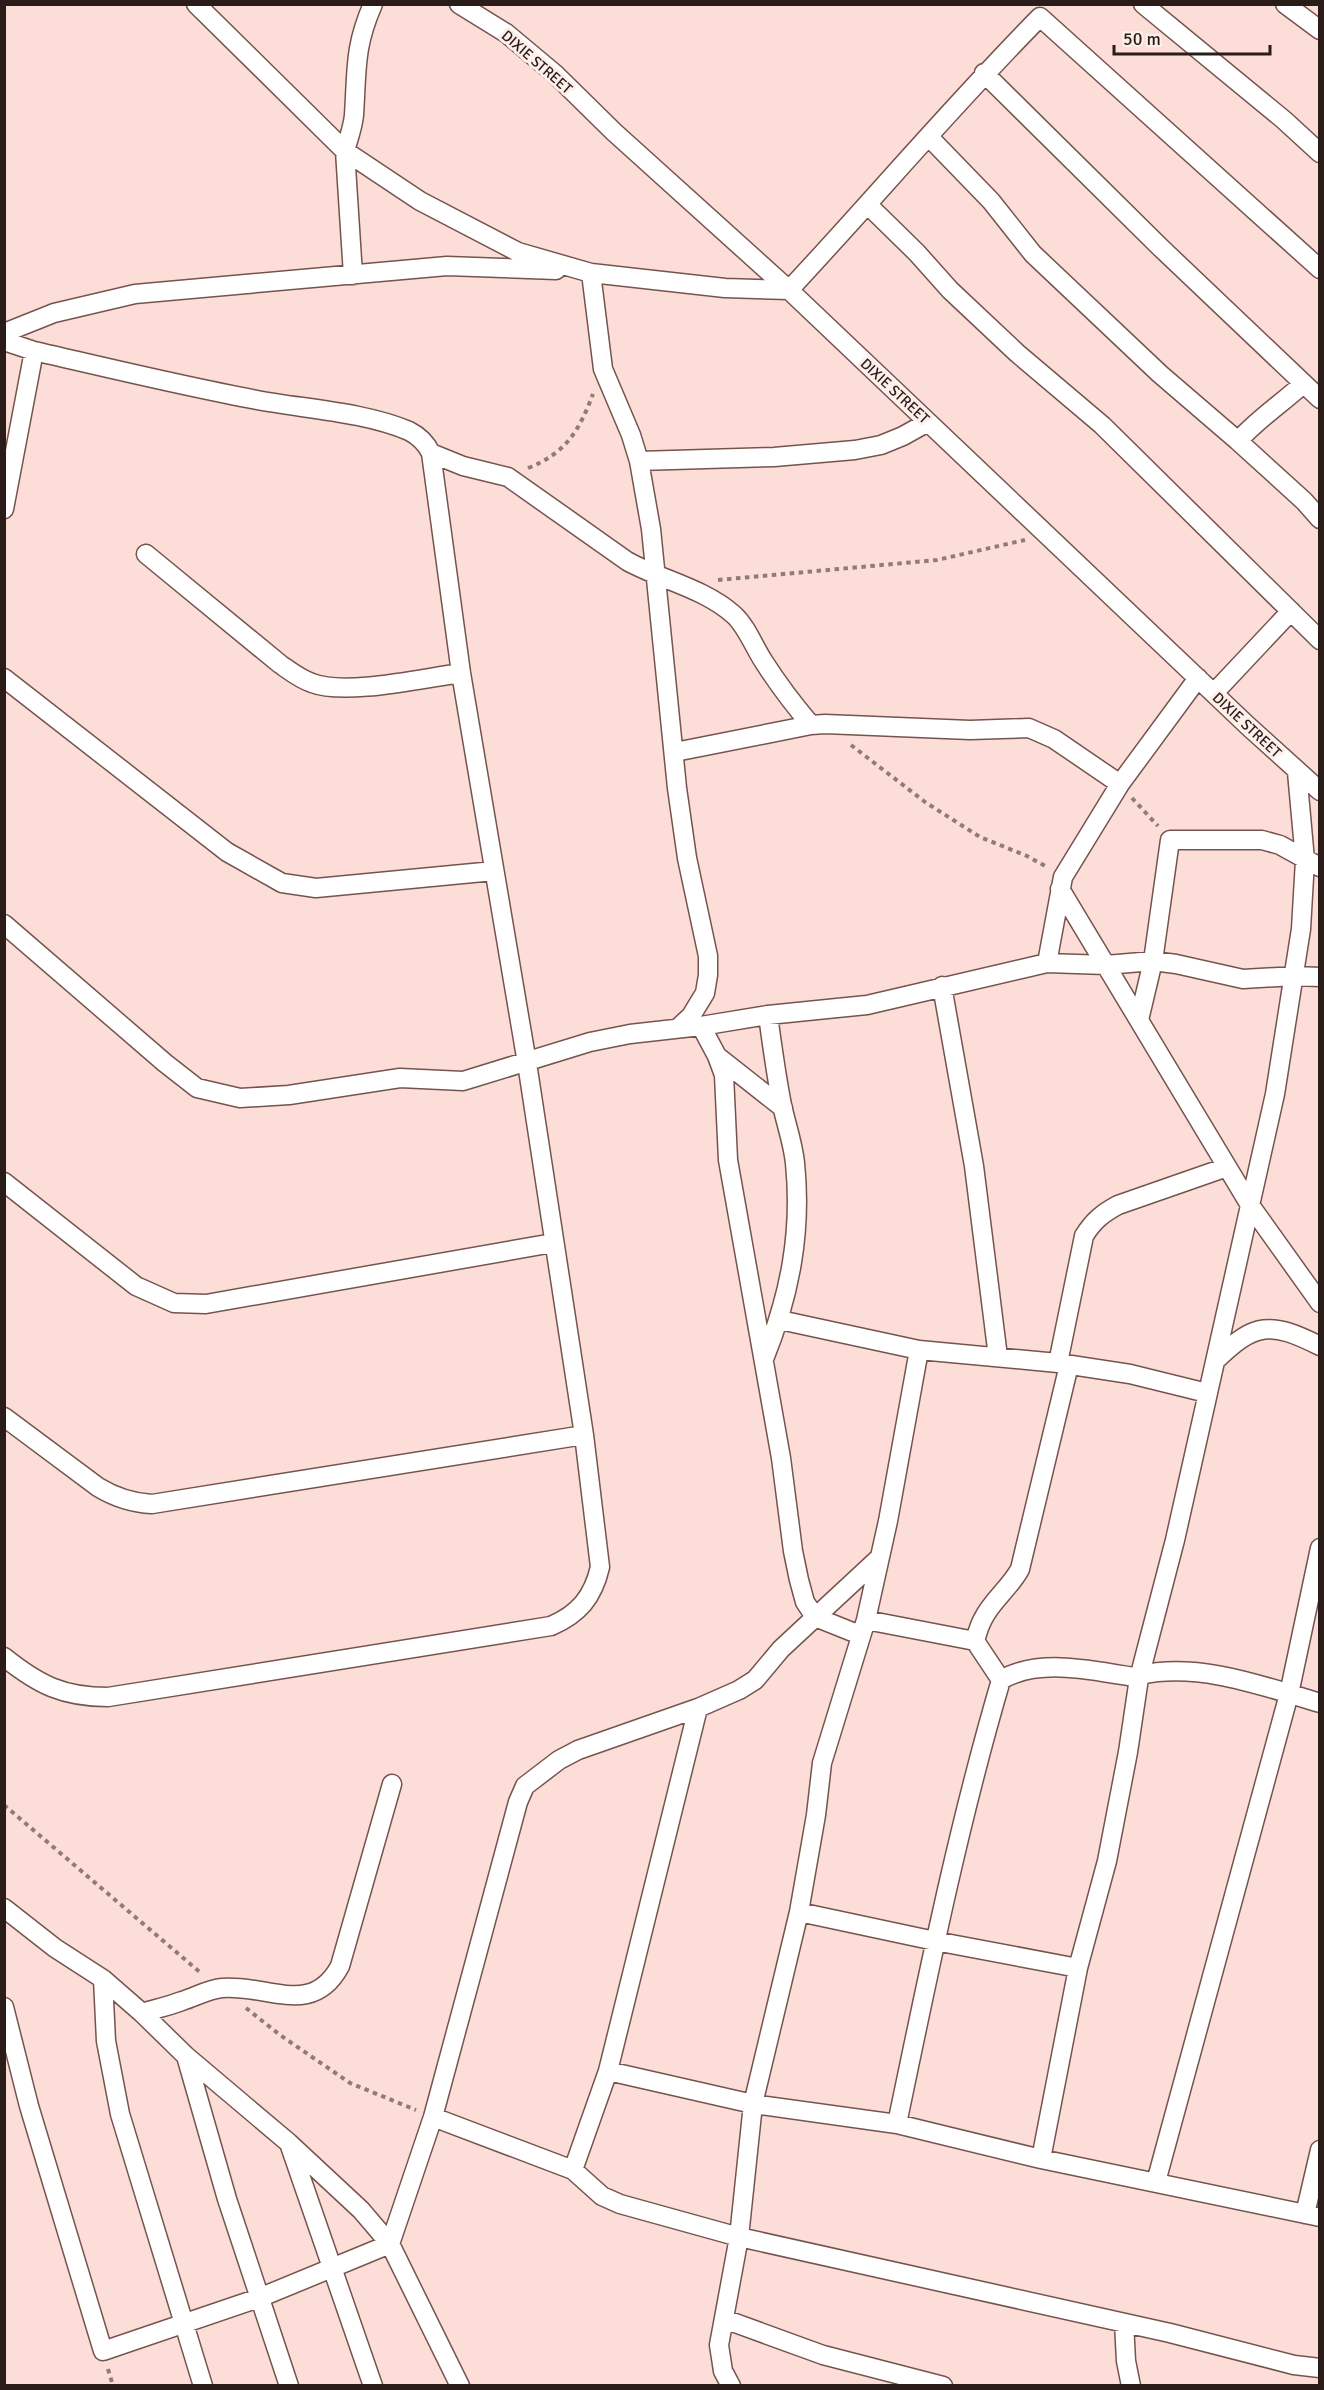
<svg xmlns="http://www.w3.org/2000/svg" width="1324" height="2390" viewBox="0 0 1324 2390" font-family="Signika,sans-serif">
	<rect width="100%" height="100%" fill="#fcddd7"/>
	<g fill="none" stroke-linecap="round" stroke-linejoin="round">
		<!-- street casing -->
		<g stroke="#74544d" stroke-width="21">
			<path id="street" d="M 196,4 L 345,151 C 348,140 353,127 354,115 C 357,70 354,47 373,4
				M 459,4 L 506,33 L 555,74 L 614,132 L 789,290 L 1248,726 L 1320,791
				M 1143,4 L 1284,120 L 1320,153
				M 1285,4 L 1320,30
				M 984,73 L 1160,247 L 1320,399
				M 929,137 L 991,201 L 1033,254 L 1160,374 L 1238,441 L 1304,501 L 1320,519
				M 345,151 L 420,201 L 518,252 L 591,273 L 725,288 L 789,290 C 873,200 953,105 1040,17 L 1320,269
				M 345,151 L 353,275
				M 868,205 L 917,253 L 950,290 L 1017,353 L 1102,425 L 1320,640
				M 591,273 L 603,369 L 631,435 L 639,461 L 651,529 L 677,788 L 687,858 L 708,956 L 708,975 L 705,993 L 691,1016 L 678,1028
				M 4,333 L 54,313 L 135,294 L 447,266 L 556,270
				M 4,341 L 34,351 C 108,368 182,386 257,400 C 305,409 365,412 409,431 C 419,436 426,443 431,453 L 461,673 L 527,1063 L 584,1435 L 600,1567 C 593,1597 579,1614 551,1626 L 108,1697 C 63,1697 39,1685 4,1657
				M 1238,441 C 1259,418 1281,404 1303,384
				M 431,453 L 463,466 L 508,477 L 627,561 C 661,580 704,588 734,615 C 747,627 754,647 764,662 C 778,684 794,705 811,725
				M 639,461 L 774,457 L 855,450 L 881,445 L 903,436 L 928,422
				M 4,509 L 34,351
				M 146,554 L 280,664 C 290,671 300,679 312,683 C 346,696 423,678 461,673
				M 4,678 L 227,852 L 282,883 L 316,888 L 494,871
				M 1214,693 L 1291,611
				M 675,752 L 811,725 L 825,724 L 970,730 L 1029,728 L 1054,739 L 1120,784
				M 1060,889 L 1250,1205 L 1320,1303
				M 4,924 L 165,1063 L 197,1088 L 240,1098 L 289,1095 L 400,1078 L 463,1081 L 590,1042 L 630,1034 L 701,1026 L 768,1015 L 867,1005 L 1047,963 L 1106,965 L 1153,961 L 1176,964 L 1243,979 L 1295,976 L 1320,977
				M 1047,963 L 1063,877 L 1120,784 L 1198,678
				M 942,986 L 974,1166 L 998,1357
				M 1139,1020 L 1153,961 L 1170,840 L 1262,840 L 1280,845 L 1320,867
				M 701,1026 L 717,1056 L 724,1075 L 728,1160 L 781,1458 L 793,1551 L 799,1580 L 805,1602 L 815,1617 L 860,1635
				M 717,1056 L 783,1108
				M 4,1182 L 136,1286 L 174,1303 L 206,1304 L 553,1243
				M 780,1320 L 919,1350 L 1058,1363 L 1130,1374 L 1207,1393
				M 764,1359 C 790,1295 802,1232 795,1163 C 793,1143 786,1124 782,1105 C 776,1075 772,1045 768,1015
				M 1215,1361 C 1255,1322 1270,1321 1320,1346
				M 1058,1363 L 1084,1236 C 1093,1221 1103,1213 1118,1205 L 1227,1167
				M 4,1417 L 98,1487 C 116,1498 132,1503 152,1504 L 584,1435
				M 866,1620 L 975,1641 L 1001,1680 C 958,1826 928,1975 897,2124
				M 975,1641 C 977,1634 979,1626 983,1619 C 992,1600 1010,1588 1020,1569 L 1069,1365
				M 1140,1675 C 1199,1662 1263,1686 1320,1703
				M 1001,1680 C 1039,1657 1097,1671 1139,1678
				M 4,1908 L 55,1948 L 103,1979 L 142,2013 L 186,2056 L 289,2143 L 361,2210 L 390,2244 L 460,2386
				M 799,1912 L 935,1941 L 1078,1968
				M 103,1979 L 106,2041 L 120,2114 L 203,2386
				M 4,2007 L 29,2106 L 103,2351 L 259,2298 L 390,2244 L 433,2117 L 518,1802 L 525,1786 L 559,1760 L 578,1750 L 698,1708 L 739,1690 L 755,1680 L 781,1649 L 878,1559
				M 142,2013 C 155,2009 169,2006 182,2001 C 195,1997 209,1989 222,1988 C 268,1984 312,2018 340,1966 L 392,1784
				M 186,2056 L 227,2199 L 289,2386
				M 608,2071 L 753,2104 L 897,2124 L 1041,2159 L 1320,2217
				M 433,2117 L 573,2170 L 602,2196 L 620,2204 L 739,2237 L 1170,2333 L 1294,2365 L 1320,2368
				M 290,2146 L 373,2386
				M 1041,2159 L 1078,1968 L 1107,1861 L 1128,1752 L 1139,1678 L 1175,1540 L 1275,1094 L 1301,929 L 1305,860 L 1297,772
				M 573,2170 L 608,2071 L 698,1708
				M 1156,2182 L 1289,1694 L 1320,1548
				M 1305,2214 L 1320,2150
				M 724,2319 L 823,2355 L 943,2386
				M 1124,2323 L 1126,2361 L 1131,2386
				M 731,2386 L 723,2371 L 719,2345 L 739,2237 L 753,2104 L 799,1912 L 816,1815 L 822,1763 L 866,1620 L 888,1521 L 919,1350"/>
		</g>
		<!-- path -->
		<path stroke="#917b77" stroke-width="4" stroke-dasharray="4.5 4.5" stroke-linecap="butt" d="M 528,468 C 566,453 579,431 593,394
			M 718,580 L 937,560 L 1025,540
			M 851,745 L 925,802 L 980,837 L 1027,856 L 1047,867
			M 1132,798 L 1158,826
			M 4,1805 L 202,1974
			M 246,2008 L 280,2035 L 350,2083 L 416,2110
			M 108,2369 L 113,2386"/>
		<!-- street -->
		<use href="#street" stroke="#fff" stroke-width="18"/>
	</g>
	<g text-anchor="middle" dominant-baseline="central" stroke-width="6" stroke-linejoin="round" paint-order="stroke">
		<!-- street labels -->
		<g font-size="15" fill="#291c19" stroke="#feefeb">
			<text transform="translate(537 62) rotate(41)">DIXIE STREET</text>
			<text transform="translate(895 391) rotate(43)">DIXIE STREET</text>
			<text transform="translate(1247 725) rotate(43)">DIXIE STREET</text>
		</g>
	</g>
	<!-- border -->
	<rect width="1324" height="2390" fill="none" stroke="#291c19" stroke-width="12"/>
	<!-- scale -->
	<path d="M1114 45v9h156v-9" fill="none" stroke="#291c19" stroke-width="3"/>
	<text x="1123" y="45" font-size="18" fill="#291c19" stroke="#feefeb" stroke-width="4.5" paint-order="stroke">50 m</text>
</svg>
